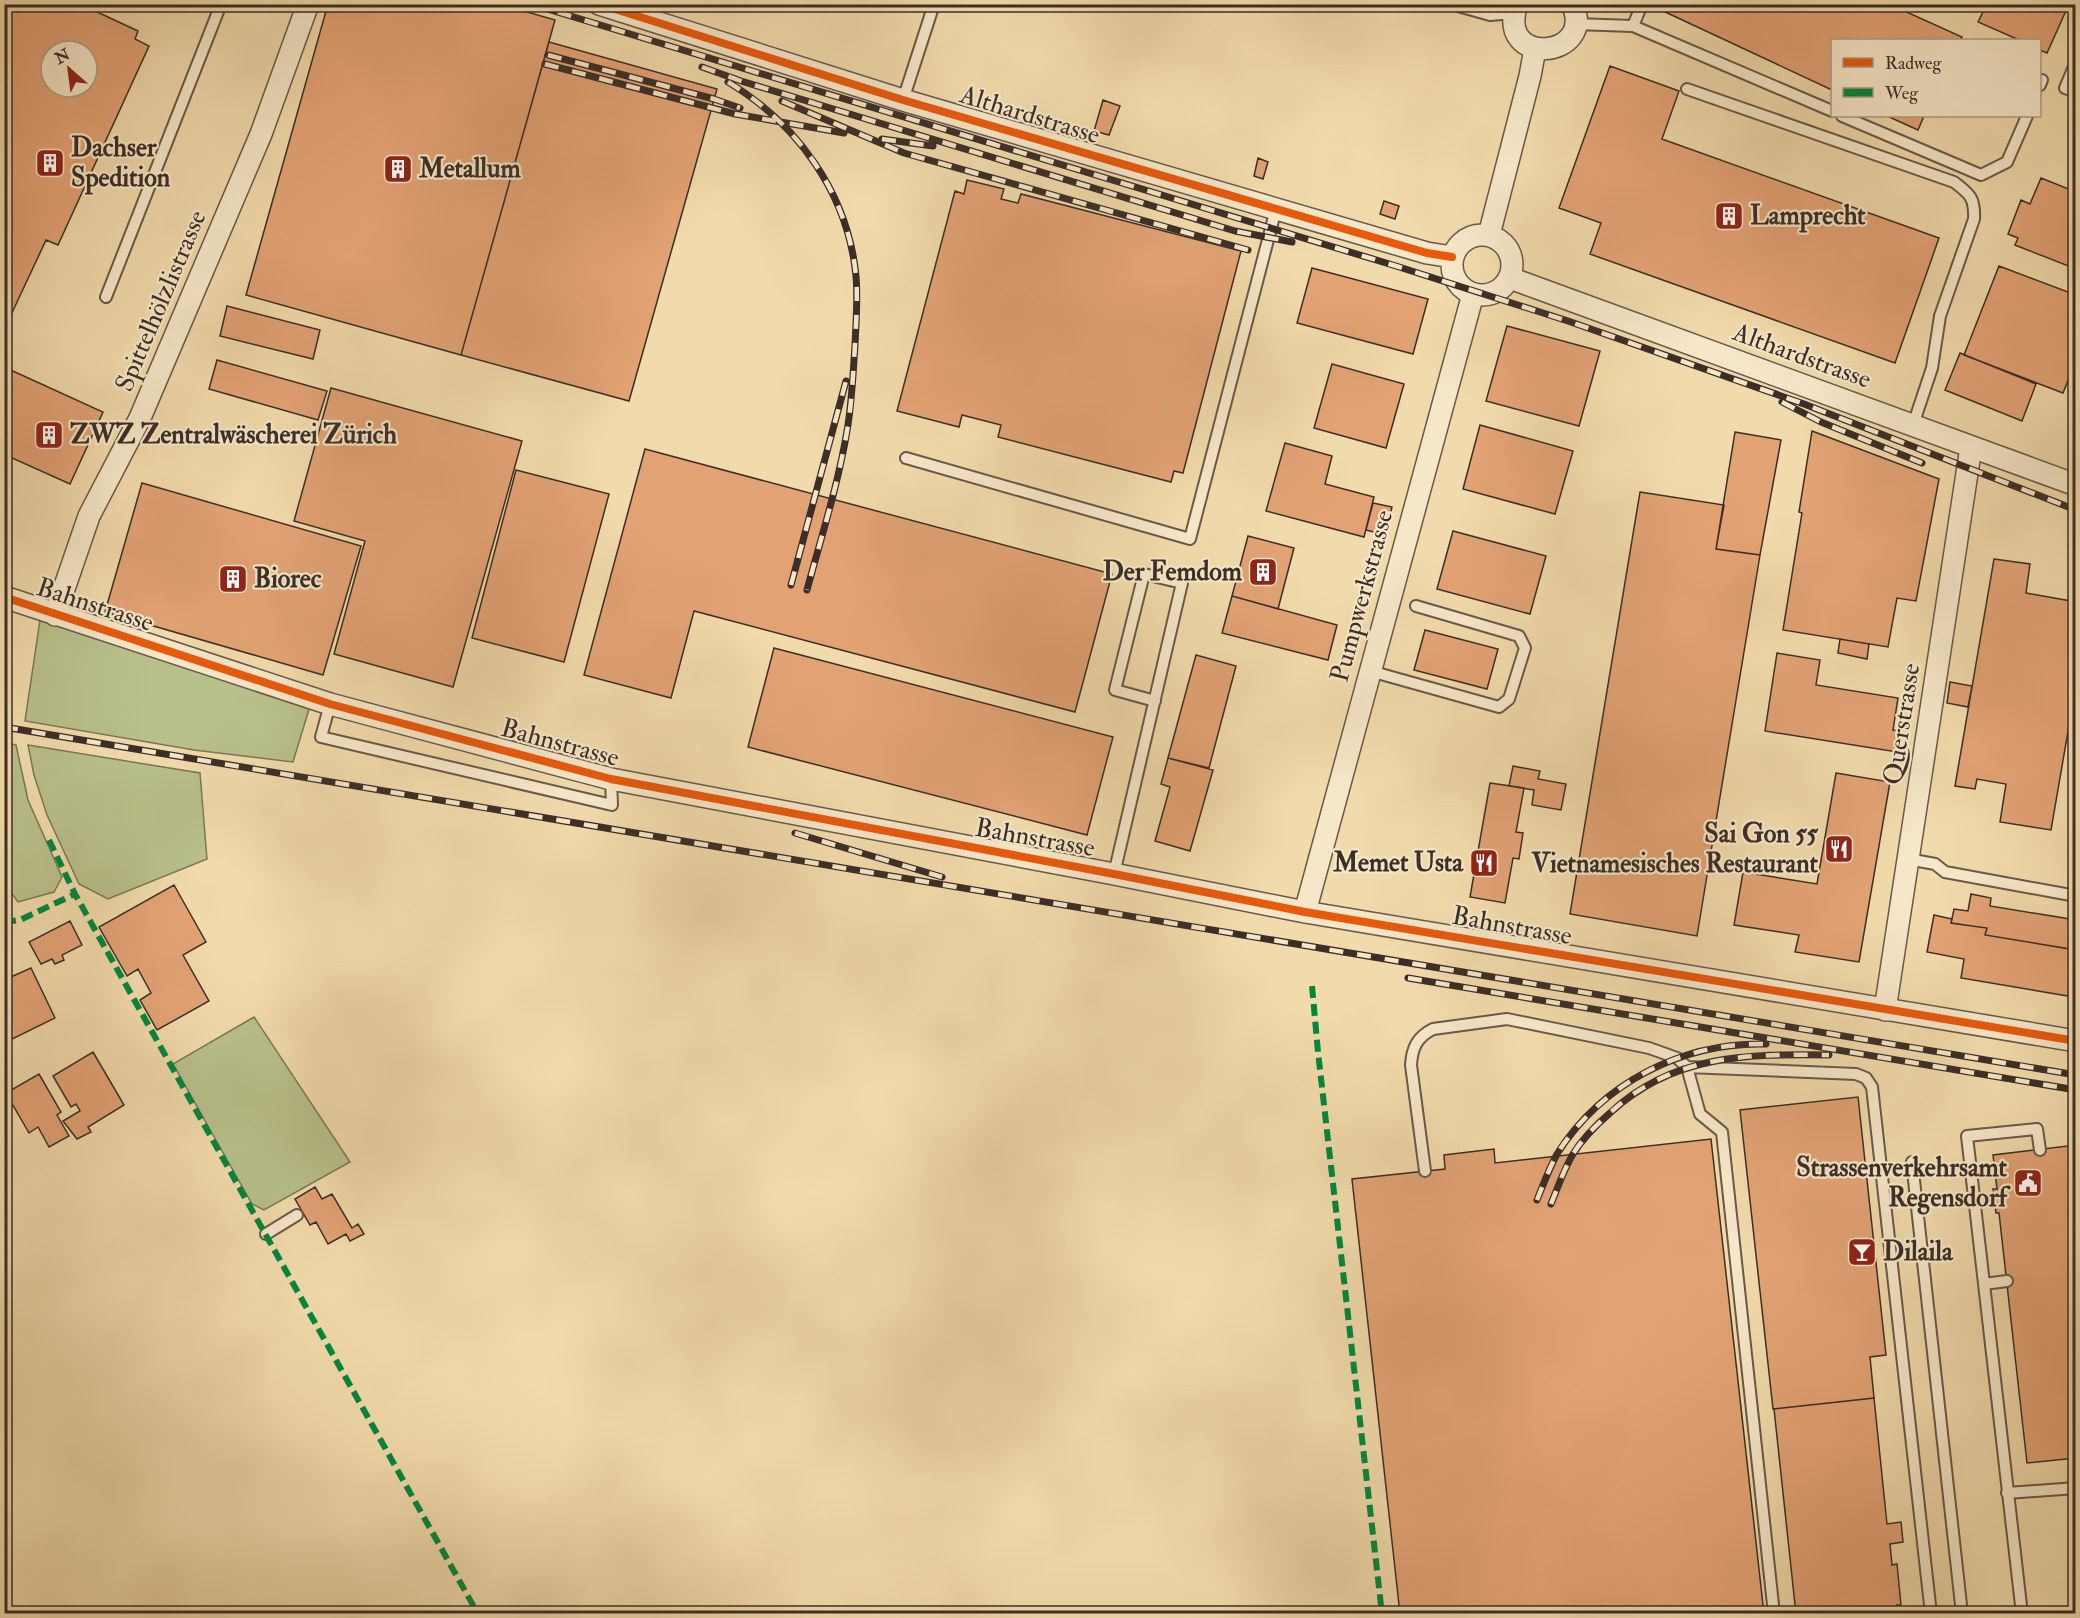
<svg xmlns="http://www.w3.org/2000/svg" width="2080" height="1618" viewBox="0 0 2080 1618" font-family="'IM FELL Double Pica',serif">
	<rect width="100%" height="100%" fill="#f1daab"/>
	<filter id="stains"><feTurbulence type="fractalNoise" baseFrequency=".00333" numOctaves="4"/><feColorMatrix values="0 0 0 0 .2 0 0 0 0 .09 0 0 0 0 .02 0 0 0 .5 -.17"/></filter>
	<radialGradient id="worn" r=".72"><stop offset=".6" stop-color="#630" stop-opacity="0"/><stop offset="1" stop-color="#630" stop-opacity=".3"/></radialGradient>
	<!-- green -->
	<path fill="#b8c08b" stroke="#7a775a" stroke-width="1.5" d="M 40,620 L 310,706 L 293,762 L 194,750 L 25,721 Z
		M 5,742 L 16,745 L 28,800 L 62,877 L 54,892 L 18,902 L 5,884 Z
		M 28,745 L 200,773 L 207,859 L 108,899 L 79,884 L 47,815 L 34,775 Z
		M 254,1017 L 350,1162 L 264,1210 L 252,1204 L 173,1064 Z"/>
	<!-- building -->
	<path fill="#e2a274" stroke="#3b2e28" stroke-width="1.5" fill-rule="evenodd" d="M 4,4 L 80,4 L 138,31 L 135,39 L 149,46 L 58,245 L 46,240 L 4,330 ZM 51,51 L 87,51 L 87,87 L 51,87 Z
		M 328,4 L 499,4 L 555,20 L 461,355 L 246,295 Z
		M 1663,4 L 1889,4 L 1962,37 L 1960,40 L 1832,40 L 1832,90 L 1661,10 Z
		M 1987,4 L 2069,4 L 2047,53 L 2040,50 L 2040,40 L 2019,40 L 1978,22 Z
		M 549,42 L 717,89 L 629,401 L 461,355 Z
		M 1610,66 L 1679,91 L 1662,139 L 1939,238 L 1895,363 L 1590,254 L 1601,223 L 1559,208 Z
		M 1103,100 L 1120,106 L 1109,135 L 1094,131 Z
		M 1887,116 L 1924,116 L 1918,130 Z
		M 1258,158 L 1268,162 L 1263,179 L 1254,176 Z
		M 2041,178 L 2076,192 L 2076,269 L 2015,245 L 2018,238 L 2008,234 L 2021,200 L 2030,204 Z
		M 967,180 L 1004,189 L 1001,199 L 1018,203 L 1021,194 L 1241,251 L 1183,473 L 1174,471 L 1171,482 L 998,437 L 1001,425 L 962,415 L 959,427 L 897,411 L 955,191 L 964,194 Z
		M 1384,201 L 1399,206 L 1395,219 L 1380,214 Z
		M 1999,266 L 2076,295 L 2076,361 L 2063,393 L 1964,355 Z
		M 1312,268 L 1428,299 L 1413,354 L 1297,323 Z
		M 227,306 L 320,330 L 313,359 L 220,336 Z
		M 1507,326 L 1600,351 L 1579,426 L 1486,401 Z
		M 1960,353 L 2036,384 L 2022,421 L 1945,390 Z
		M 217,360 L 327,391 L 318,420 L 209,389 Z
		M 1332,364 L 1404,384 L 1386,448 L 1314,428 Z
		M 4,367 L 103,412 L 70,484 L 10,457 L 4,467 Z
		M 331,388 L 522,441 L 453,687 L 334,654 L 365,541 L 294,521 Z
		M 1480,425 L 1573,451 L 1555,514 L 1463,489 Z
		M 1812,431 L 1939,479 L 1916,601 L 1897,598 L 1888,647 L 1783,630 L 1802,513 L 1799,512 Z
		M 1735,432 L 1781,440 L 1760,555 L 1716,549 Z
		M 1285,443 L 1332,456 L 1325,484 L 1374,497 L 1364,537 L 1266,511 Z
		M 645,449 L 1112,574 L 1075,712 L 694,611 L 671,698 L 584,675 Z
		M 516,470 L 609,494 L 564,662 L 472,638 Z
		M 142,483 L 361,546 L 323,675 L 105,612 Z
		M 1640,492 L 1724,505 L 1716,549 L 1760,555 L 1697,936 L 1570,914 Z
		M 1373,503 L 1392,507 L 1385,535 L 1366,530 Z
		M 1453,531 L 1546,556 L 1530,614 L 1437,589 Z
		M 1248,536 L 1294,548 L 1278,609 L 1232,596 Z
		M 1994,559 L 2030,564 L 2026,593 L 2076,602 L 2076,685 L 2051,830 L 2000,822 L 2006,784 L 1977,779 L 1975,789 L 1955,786 Z
		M 1232,596 L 1337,625 L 1328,660 L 1222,633 Z
		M 1425,630 L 1498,649 L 1487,689 L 1414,670 Z
		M 1840,639 L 1869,644 L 1867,659 L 1838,653 Z
		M 774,648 L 1113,737 L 1087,835 L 748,747 Z
		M 1777,653 L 1820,660 L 1816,685 L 1898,698 L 1893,730 L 1901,731 L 1897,752 L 1765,731 Z
		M 1196,655 L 1236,666 L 1209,768 L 1168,758 Z
		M 1950,682 L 1972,686 L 1968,707 L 1947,703 Z
		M 1168,758 L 1213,770 L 1190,851 L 1155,841 L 1170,787 L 1161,784 Z
		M 1513,766 L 1540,771 L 1538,779 L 1566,784 L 1561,810 L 1532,805 L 1534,790 L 1509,786 Z
		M 1836,773 L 1890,782 L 1859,962 L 1795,952 L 1799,935 L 1734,925 L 1743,872 L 1817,884 Z
		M 1490,783 L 1524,788 L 1516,832 L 1523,833 L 1519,859 L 1513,858 L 1505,903 L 1470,897 Z
		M 174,885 L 206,942 L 183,955 L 209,1001 L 157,1030 L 140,1000 L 151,993 L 138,969 L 127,976 L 99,927 Z
		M 1971,894 L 1991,898 L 1990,906 L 2076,920 L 2076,950 L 1985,935 L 1987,928 L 1951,923 L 1954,909 L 1968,911 Z
		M 1934,915 L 1952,919 L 1951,923 L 1987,928 L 1985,935 L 2076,950 L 2074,997 L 1961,978 L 1964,959 L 1927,952 Z
		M 70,921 L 82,945 L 62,955 L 64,960 L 55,964 L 52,959 L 41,964 L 29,942 Z
		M 31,968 L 55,1018 L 4,1043 L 4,980 Z
		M 93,1052 L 124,1105 L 88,1127 L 91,1132 L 77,1139 L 63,1121 L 80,1111 L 76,1104 L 71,1107 L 53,1076 Z
		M 39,1074 L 61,1112 L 57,1115 L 69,1136 L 49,1147 L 38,1127 L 29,1133 L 6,1093 Z
		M 1858,1097 L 1886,1355 L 1870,1357 L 1874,1398 L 1773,1409 L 1740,1110 Z
		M 1711,1139 L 1764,1614 L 1400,1614 L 1352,1179 L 1445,1169 L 1444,1155 L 1494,1149 L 1495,1163 Z
		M 2076,1145 L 2076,1458 L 2027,1463 L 1999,1213 L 1996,1213 L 1993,1189 L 1997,1189 L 1993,1155 Z
		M 315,1187 L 322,1199 L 332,1194 L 352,1228 L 358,1224 L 364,1234 L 350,1241 L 346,1234 L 328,1244 L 316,1222 L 310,1225 L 295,1199 Z
		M 1874,1398 L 1887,1524 L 1901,1522 L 1903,1542 L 1890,1544 L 1892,1565 L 1897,1564 L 1901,1605 L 1897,1605 L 1898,1614 L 1796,1614 L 1774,1409 Z"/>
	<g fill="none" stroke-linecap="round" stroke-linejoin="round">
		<!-- lane casing -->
		<g stroke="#685949" stroke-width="14">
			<path id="lane" d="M 1451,4 L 1490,15 L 1514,13
				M 1575,24 L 1633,26 L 1642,4
				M 1633,26 L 1832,111
				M 2076,62 L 2065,88 L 2076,92
				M 2040,85 L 2042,80
				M 1687,89 L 1954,182 C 1970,194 1975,198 1974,219 L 1940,316 L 1932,368 L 1913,425
				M 903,100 L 934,4
				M 1842,116 L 1981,175 L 2007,162 L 2027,116
				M 106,297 L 221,4
				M 906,458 L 1190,539 L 1276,209
				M 1370,671 L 1499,707 L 1509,699 L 1525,648 L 1519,636 L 1416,606
				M 330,704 L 321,737 L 612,805 L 611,779
				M 1908,859 L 1935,864 L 1945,872 L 2076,896
				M 1114,874 L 1182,583 L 1144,574 L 1115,690 L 1155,701
				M 1687,1067 L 1856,1074 L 1866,1078 L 1872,1087 L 1931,1614
				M 1912,1162 L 1962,1614
				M 1425,1171 L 1411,1065 C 1412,1048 1417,1037 1433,1029 L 1507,1019 L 1649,1048 L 1677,1058 L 1687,1067 L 1700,1114 L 1722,1132 L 1774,1614
				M 266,1234 L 297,1215
				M 1984,1284 L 2007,1281
				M 2007,1493 L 2076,1488
				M 2022,1614 L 1967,1136 L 2037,1129 L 2040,1150"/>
		</g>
		<!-- street casing -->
		<g stroke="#685949" stroke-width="24">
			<path id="street" d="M 599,4 L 903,100 L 1427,253 L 1452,257
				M 1517,4 C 1495,69 1598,58 1572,4
				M1452 265a30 30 0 1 1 60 0a30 30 0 1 1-60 0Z
				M 1489,235 L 1530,76 L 1535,49
				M 1510,278 L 2076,485
				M 4,597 L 330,704 L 611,779 L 1114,874 L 1305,912 L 2076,1041
				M 55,615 L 89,516 L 140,418 L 261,134 L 308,4
				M 1305,912 L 1473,294
				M 1885,1010 L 1971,447"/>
		</g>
		<!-- lane -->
		<use href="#lane" stroke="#f6e7c8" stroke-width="10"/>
		<!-- street -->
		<use href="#street" stroke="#f6e7c8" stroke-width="21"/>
		<!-- rail casing -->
		<g stroke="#3b2e28" stroke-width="7">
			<path id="rail" d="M 531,4 L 1396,266 L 1568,321 L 1804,404 L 2076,510
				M 548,55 L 714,99 L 740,108
				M 545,64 L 735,114 L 844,133
				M 702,67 L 741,81 L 1235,231 L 1292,242
				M 728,82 C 798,124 848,194 856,276 C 858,299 856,322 855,345 C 853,374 852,402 847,431 C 838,485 821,538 807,590
				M 782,101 L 904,153 L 1248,250
				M 882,139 L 933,146
				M 1782,402 L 1821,422 L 1922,463
				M 791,585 L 846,381
				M 4,727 L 2076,1075
				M 795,833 L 942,877
				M 1408,978 L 2076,1090
				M 1537,1200 C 1543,1185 1549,1169 1557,1154 C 1602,1083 1682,1042 1766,1044
				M 1551,1204 C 1558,1187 1564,1169 1573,1154 C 1583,1138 1596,1125 1610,1113 C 1673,1054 1748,1054 1829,1055"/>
		</g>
		<!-- rail -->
		<use href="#rail" stroke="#f6e7c8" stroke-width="4.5" stroke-dasharray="14" stroke-linecap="butt"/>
		<!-- quiet -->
		<path stroke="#00873e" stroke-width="6" stroke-dasharray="12 6" stroke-linecap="butt" d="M 49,840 L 75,894 L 478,1614
			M 4,922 L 20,920 L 75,894
			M 1312,986 L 1318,1052 L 1382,1614"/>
		<!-- cycleway casing -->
		<g stroke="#f6e7c8" stroke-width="11">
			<path id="cycleway" d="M 599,4 L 903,100 L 1427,253 L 1452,257
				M 4,597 L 330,704 L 611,779 L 1114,874 L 1305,912 L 2076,1041"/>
		</g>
		<!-- cycleway -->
		<use href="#cycleway" stroke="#e8590c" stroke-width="8"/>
	</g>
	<!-- icons -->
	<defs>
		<g id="building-square" transform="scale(1.5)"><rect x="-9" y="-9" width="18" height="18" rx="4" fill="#8f2418" stroke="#f6e7c8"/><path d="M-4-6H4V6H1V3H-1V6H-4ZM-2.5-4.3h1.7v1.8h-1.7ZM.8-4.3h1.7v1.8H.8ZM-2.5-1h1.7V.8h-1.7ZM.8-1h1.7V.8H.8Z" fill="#fff"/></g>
		<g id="restaurant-square" transform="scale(1.5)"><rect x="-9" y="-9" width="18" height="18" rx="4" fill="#8f2418" stroke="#f6e7c8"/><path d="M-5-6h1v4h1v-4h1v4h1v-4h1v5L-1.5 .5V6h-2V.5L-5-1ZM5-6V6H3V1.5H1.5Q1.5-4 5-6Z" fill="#fff"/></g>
		<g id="civic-square" transform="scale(1.5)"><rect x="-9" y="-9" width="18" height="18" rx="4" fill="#8f2418" stroke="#f6e7c8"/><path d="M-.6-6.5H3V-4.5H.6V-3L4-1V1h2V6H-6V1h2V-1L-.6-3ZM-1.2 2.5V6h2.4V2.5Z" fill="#fff"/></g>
		<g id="bar-square" transform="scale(1.5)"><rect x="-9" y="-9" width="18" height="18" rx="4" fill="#8f2418" stroke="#f6e7c8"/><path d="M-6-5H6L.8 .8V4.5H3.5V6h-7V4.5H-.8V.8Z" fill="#fff"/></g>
	</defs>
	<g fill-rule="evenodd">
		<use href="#building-square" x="50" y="163"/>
		<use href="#building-square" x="398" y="169"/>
		<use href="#building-square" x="1729" y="216"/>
		<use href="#building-square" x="49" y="435"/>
		<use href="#building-square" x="1263" y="572"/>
		<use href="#building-square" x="233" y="579"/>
		<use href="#restaurant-square" x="1839" y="849"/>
		<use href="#restaurant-square" x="1484" y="863"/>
		<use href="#civic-square" x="2028" y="1183"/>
		<use href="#bar-square" x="1862" y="1252"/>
	</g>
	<g text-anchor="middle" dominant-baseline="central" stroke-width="4.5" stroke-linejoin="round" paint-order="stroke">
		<!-- street labels -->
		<g font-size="26" fill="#3b2e28" stroke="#f6e7c8">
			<text transform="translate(1030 115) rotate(17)">Althardstrasse</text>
			<text transform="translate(161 301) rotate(-67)">Spittelhölzlistrasse</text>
			<text transform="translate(1802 356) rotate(20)">Althardstrasse</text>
			<text transform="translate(1362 596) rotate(-75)">Pumpwerkstrasse</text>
			<text transform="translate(95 605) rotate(18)">Bahnstrasse</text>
			<text transform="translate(1902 724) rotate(-81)">Querstrasse</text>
			<text transform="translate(560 743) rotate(15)">Bahnstrasse</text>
			<text transform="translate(1035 838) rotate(10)">Bahnstrasse</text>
			<text transform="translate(1512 926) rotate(10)">Bahnstrasse</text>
		</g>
		<!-- poi labels -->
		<g font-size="26" font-weight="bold" fill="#3b2e28" stroke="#f6e7c8" text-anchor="start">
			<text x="71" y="148">Dachser<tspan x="71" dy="30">Spedition</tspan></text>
			<text x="419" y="169">Metallum</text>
			<text x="1750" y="216">Lamprecht</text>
			<text x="70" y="435">ZWZ Zentralwäscherei Zürich</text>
			<text x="1242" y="572" text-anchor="end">Der Femdom</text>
			<text x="254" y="579">Biorec</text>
			<text x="1818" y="834" text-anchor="end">Sai Gon 55<tspan x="1818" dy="30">Vietnamesisches Restaurant</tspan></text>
			<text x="1463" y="863" text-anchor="end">Memet Usta</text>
			<text x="2007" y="1168" text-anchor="end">Strassenverkehrsamt<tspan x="2007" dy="30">Regensdorf</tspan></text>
			<text x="1883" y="1252">Dilaila</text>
		</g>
	</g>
	<!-- margin -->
	<rect width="2080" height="1618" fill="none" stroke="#f1daab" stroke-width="24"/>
	<rect x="6" y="6" width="2068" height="1606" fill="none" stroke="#3b2e28" stroke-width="3"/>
	<rect x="12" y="12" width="2056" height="1594" fill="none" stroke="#3b2e28" stroke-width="1.5"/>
	<!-- legend -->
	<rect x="1831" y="39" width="210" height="78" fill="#f6e7c8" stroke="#ab9d88" stroke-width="1.5"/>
	<rect x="1843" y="58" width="30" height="9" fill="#e8590c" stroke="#ab9d88" stroke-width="1.5"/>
	<text x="1885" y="69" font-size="18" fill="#3b2e28">Radweg</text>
	<rect x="1843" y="88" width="30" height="9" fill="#00873e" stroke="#ab9d88" stroke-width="1.5"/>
	<text x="1885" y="99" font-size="18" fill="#3b2e28">Weg</text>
	<!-- north arrow -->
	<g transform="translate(69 69) rotate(332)"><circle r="28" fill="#f6e7c8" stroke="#ab9d88" stroke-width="1.5"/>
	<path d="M0-4.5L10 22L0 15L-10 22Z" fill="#8f2418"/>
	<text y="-9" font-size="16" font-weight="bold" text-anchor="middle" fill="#3b2e28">N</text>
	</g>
	<rect width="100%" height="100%" filter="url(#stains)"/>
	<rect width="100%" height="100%" fill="url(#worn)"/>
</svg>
